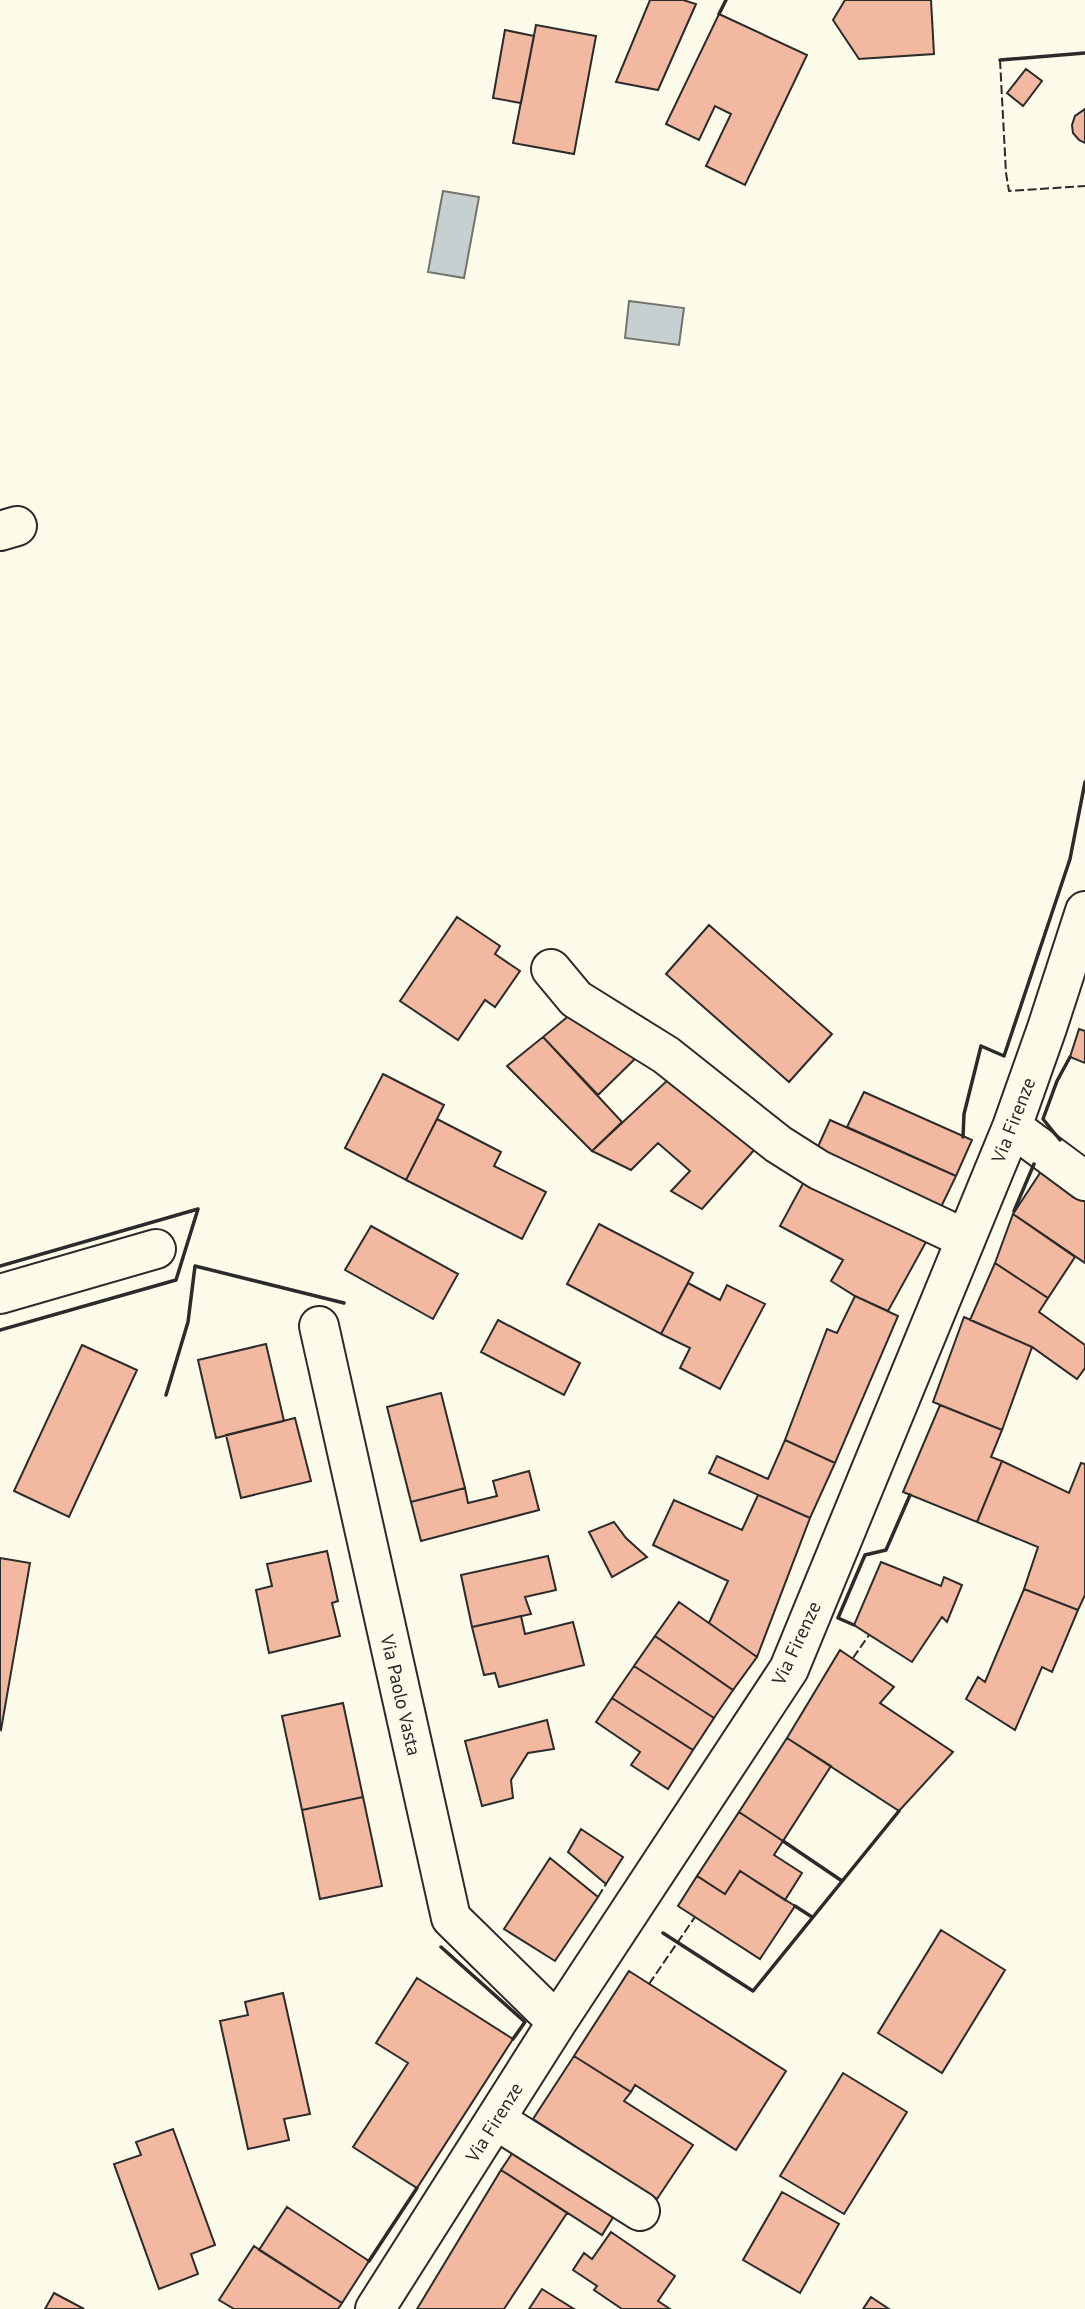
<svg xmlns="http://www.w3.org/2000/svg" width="1085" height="2309" viewBox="0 0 1085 2309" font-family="'PT Sans',sans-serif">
	<rect width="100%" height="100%" fill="#fdfbea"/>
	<!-- water -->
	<path fill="#c7d0d0" stroke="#74746e" stroke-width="2" d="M 443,191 L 479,197 L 464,278 L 428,272 Z
		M 629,301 L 684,308 L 679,345 L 625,338 Z"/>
	<!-- building -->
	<path fill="#f2b8a0" stroke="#2b2b2b" stroke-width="2" d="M 650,0 L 683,0 L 696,4 L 658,90 L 616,82 Z
		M 845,0 L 931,0 L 934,54 L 859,59 L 833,20 Z
		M 719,14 L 807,55 L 745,185 L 706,166 L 731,114 L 715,106 L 699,140 L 666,124 Z
		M 536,25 L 596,36 L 574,154 L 513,143 Z
		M 505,30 L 534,36 L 521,103 L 493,98 Z
		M 1026,69 L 1042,81 L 1023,106 L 1007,93 Z
		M 1085,109 L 1085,143 L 1079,140 L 1073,133 L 1072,125 L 1075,116 Z
		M 457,917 L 500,946 L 495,954 L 520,971 L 495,1007 L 485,1000 L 458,1040 L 400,1001 Z
		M 709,925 L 832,1034 L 789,1082 L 666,974 Z
		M 571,1014 L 642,1052 L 598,1095 L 543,1037 Z
		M 1079,1029 L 1085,1031 L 1085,1063 L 1070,1057 Z
		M 543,1037 L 622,1122 L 592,1151 L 507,1066 Z
		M 383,1074 L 444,1105 L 406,1180 L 345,1148 Z
		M 671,1077 L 755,1149 L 702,1209 L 671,1191 L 690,1171 L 658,1143 L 631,1170 L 592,1151 Z
		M 864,1092 L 972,1140 L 956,1176 L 847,1127 Z
		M 437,1119 L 501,1152 L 494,1166 L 546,1192 L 522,1239 L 406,1180 Z
		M 830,1120 L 956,1176 L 941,1207 L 816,1151 Z
		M 1042,1170 L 1085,1201 L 1085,1263 L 1013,1214 Z
		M 807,1176 L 926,1242 L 888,1311 L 855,1296 L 831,1281 L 843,1260 L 780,1226 Z
		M 1013,1214 L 1075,1257 L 1048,1298 L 995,1263 Z
		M 599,1224 L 693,1273 L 661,1334 L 567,1284 Z
		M 371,1226 L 458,1274 L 433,1319 L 345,1270 Z
		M 995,1263 L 1048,1298 L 1039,1312 L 1085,1345 L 1085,1368 L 1077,1379 L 1032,1347 L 970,1320 Z
		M 688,1283 L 720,1300 L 727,1285 L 765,1304 L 720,1389 L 680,1368 L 690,1348 L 661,1334 Z
		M 855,1296 L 898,1316 L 835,1463 L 785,1440 L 827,1329 L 837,1333 Z
		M 964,1317 L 1032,1347 L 1002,1430 L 933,1402 Z
		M 498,1320 L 580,1363 L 564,1395 L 481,1352 Z
		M 266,1344 L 284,1421 L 216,1438 L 198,1360 Z
		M 82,1345 L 137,1370 L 69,1517 L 14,1491 Z
		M 441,1393 L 465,1488 L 411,1502 L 387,1407 Z
		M 940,1405 L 1002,1430 L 991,1457 L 1002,1461 L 977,1522 L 903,1492 Z
		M 295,1418 L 311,1481 L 241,1498 L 226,1435 Z
		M 785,1440 L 835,1463 L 810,1518 L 709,1473 L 717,1456 L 768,1479 Z
		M 1002,1461 L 1069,1493 L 1081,1463 L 1085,1464 L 1085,1595 L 1078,1610 L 1024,1589 L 1038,1547 L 977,1522 Z
		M 529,1471 L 539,1510 L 421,1541 L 411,1502 L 465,1488 L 468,1503 L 497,1496 L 493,1481 Z
		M 758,1495 L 810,1518 L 757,1657 L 709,1623 L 728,1581 L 653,1545 L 674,1500 L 742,1530 Z
		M 614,1522 L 626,1538 L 647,1557 L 612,1577 L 589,1532 Z
		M 327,1551 L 338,1601 L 332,1603 L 340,1636 L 269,1653 L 256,1590 L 272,1586 L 267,1564 Z
		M 548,1556 L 556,1590 L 525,1597 L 531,1614 L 472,1627 L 461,1575 Z
		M 0,1558 L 30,1563 L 1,1730 L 0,1729 Z
		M 881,1562 L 941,1586 L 944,1577 L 962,1585 L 947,1622 L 942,1617 L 912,1662 L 854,1625 Z
		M 1024,1589 L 1078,1610 L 1052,1672 L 1042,1667 L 1015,1730 L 966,1699 L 978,1677 L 985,1682 Z
		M 679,1602 L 757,1657 L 733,1690 L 655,1636 Z
		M 521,1616 L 525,1634 L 573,1622 L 584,1665 L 499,1687 L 495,1673 L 484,1675 L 472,1627 Z
		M 655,1636 L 733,1690 L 714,1718 L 634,1666 Z
		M 840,1650 L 894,1687 L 880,1703 L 953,1752 L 899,1811 L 787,1738 Z
		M 634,1666 L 714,1718 L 693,1750 L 612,1698 Z
		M 612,1698 L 693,1750 L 668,1789 L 631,1765 L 640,1752 L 596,1722 Z
		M 343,1703 L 363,1797 L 302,1810 L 282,1716 Z
		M 547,1720 L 554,1749 L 528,1753 L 511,1780 L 513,1798 L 482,1806 L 465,1741 Z
		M 787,1738 L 831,1766 L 783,1841 L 739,1812 Z
		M 363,1797 L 382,1886 L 320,1899 L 302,1810 Z
		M 739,1812 L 783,1841 L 774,1855 L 802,1873 L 785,1900 L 740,1871 L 725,1894 L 697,1876 Z
		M 581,1829 L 623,1857 L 606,1884 L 568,1852 Z
		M 550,1858 L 598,1897 L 555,1961 L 504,1929 Z
		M 740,1871 L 795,1906 L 760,1959 L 678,1906 L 697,1876 L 725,1894 Z
		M 941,1930 L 1005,1970 L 942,2073 L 878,2033 Z
		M 629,1971 L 786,2071 L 736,2150 L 635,2085 L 631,2092 L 574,2056 Z
		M 417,1978 L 513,2039 L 417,2188 L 353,2147 L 408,2063 L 376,2043 Z
		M 283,1993 L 310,2114 L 284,2119 L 289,2140 L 248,2149 L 220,2021 L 248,2015 L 245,2002 Z
		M 574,2056 L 631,2092 L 624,2101 L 693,2145 L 657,2199 L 533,2119 Z
		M 843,2073 L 907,2112 L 844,2214 L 780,2176 Z
		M 173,2129 L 215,2245 L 191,2254 L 198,2274 L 159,2289 L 114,2164 L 141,2155 L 136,2142 Z
		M 515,2149 L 617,2211 L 602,2235 L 501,2170 Z
		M 501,2170 L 567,2213 L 504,2309 L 417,2309 Z
		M 782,2192 L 839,2224 L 800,2293 L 743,2260 Z
		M 287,2207 L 369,2261 L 342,2303 L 259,2250 Z
		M 611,2232 L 675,2276 L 658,2301 L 670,2309 L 622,2309 L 594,2290 L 597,2286 L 573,2270 L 584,2253 L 592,2259 Z
		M 254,2246 L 342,2303 L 338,2309 L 234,2309 L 219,2300 Z
		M 542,2289 L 574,2309 L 529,2309 Z
		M 54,2293 L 84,2309 L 45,2309 Z
		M 871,2297 L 889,2309 L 863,2309 Z"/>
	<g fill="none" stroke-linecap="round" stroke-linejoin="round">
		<!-- minor casing -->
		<g stroke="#2b2b2b" stroke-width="42">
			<path id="minor" d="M 0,531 L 17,526
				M 551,969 L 576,999 L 666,1055 L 778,1144 L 819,1170 L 966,1239
				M 1012,1127 L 1085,1181
				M 0,1294 L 156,1249
				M 319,1326 L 451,1918 L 557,2022
				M 496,2120 L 640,2211
				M 375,2309 L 557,2022 L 789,1669 L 1012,1127 L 1047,1028 L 1085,911"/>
		</g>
		<!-- minor -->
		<use href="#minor" stroke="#fdfbea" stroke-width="38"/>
		<!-- fence -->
		<path stroke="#2b2b2b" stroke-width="2" stroke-dasharray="9 3.5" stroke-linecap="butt" d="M 1000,60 L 1006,173 L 1009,191 L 1085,186
			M 853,1658 L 869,1635
			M 598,1897 L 606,1884
			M 649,1984 L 695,1917"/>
		<!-- wall -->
		<path stroke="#2b2b2b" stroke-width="3.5" d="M 719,14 L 726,0
			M 1000,60 L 1085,53
			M 963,1137 L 964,1114 L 981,1046 L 1004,1056 L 1070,859 L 1085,782
			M 1060,1140 L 1043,1119 L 1057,1081 L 1070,1057
			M 1014,1211 L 1034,1164
			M 0,1266 L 198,1209 L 176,1280 L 0,1330
			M 166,1395 L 188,1322 L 195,1266 L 344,1303
			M 854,1625 L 838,1618 L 865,1555 L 886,1550 L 910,1495
			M 783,1841 L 842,1881
			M 795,1906 L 812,1917
			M 663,1933 L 753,1991 L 899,1811
			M 441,1947 L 525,2022 L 513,2039
			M 369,2261 L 417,2188"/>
	</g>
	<g text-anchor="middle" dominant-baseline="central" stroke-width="5" stroke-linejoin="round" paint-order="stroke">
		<!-- street labels -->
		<g font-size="19" fill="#2b2b2b" stroke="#fdfbea">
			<text transform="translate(1013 1120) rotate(-69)">Via Firenze</text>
			<text transform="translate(796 1643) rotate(-65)">Via Firenze</text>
			<text transform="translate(401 1695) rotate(77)">Via Paolo Vasta</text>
			<text transform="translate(494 2122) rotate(-58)">Via Firenze</text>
		</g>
	</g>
</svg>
